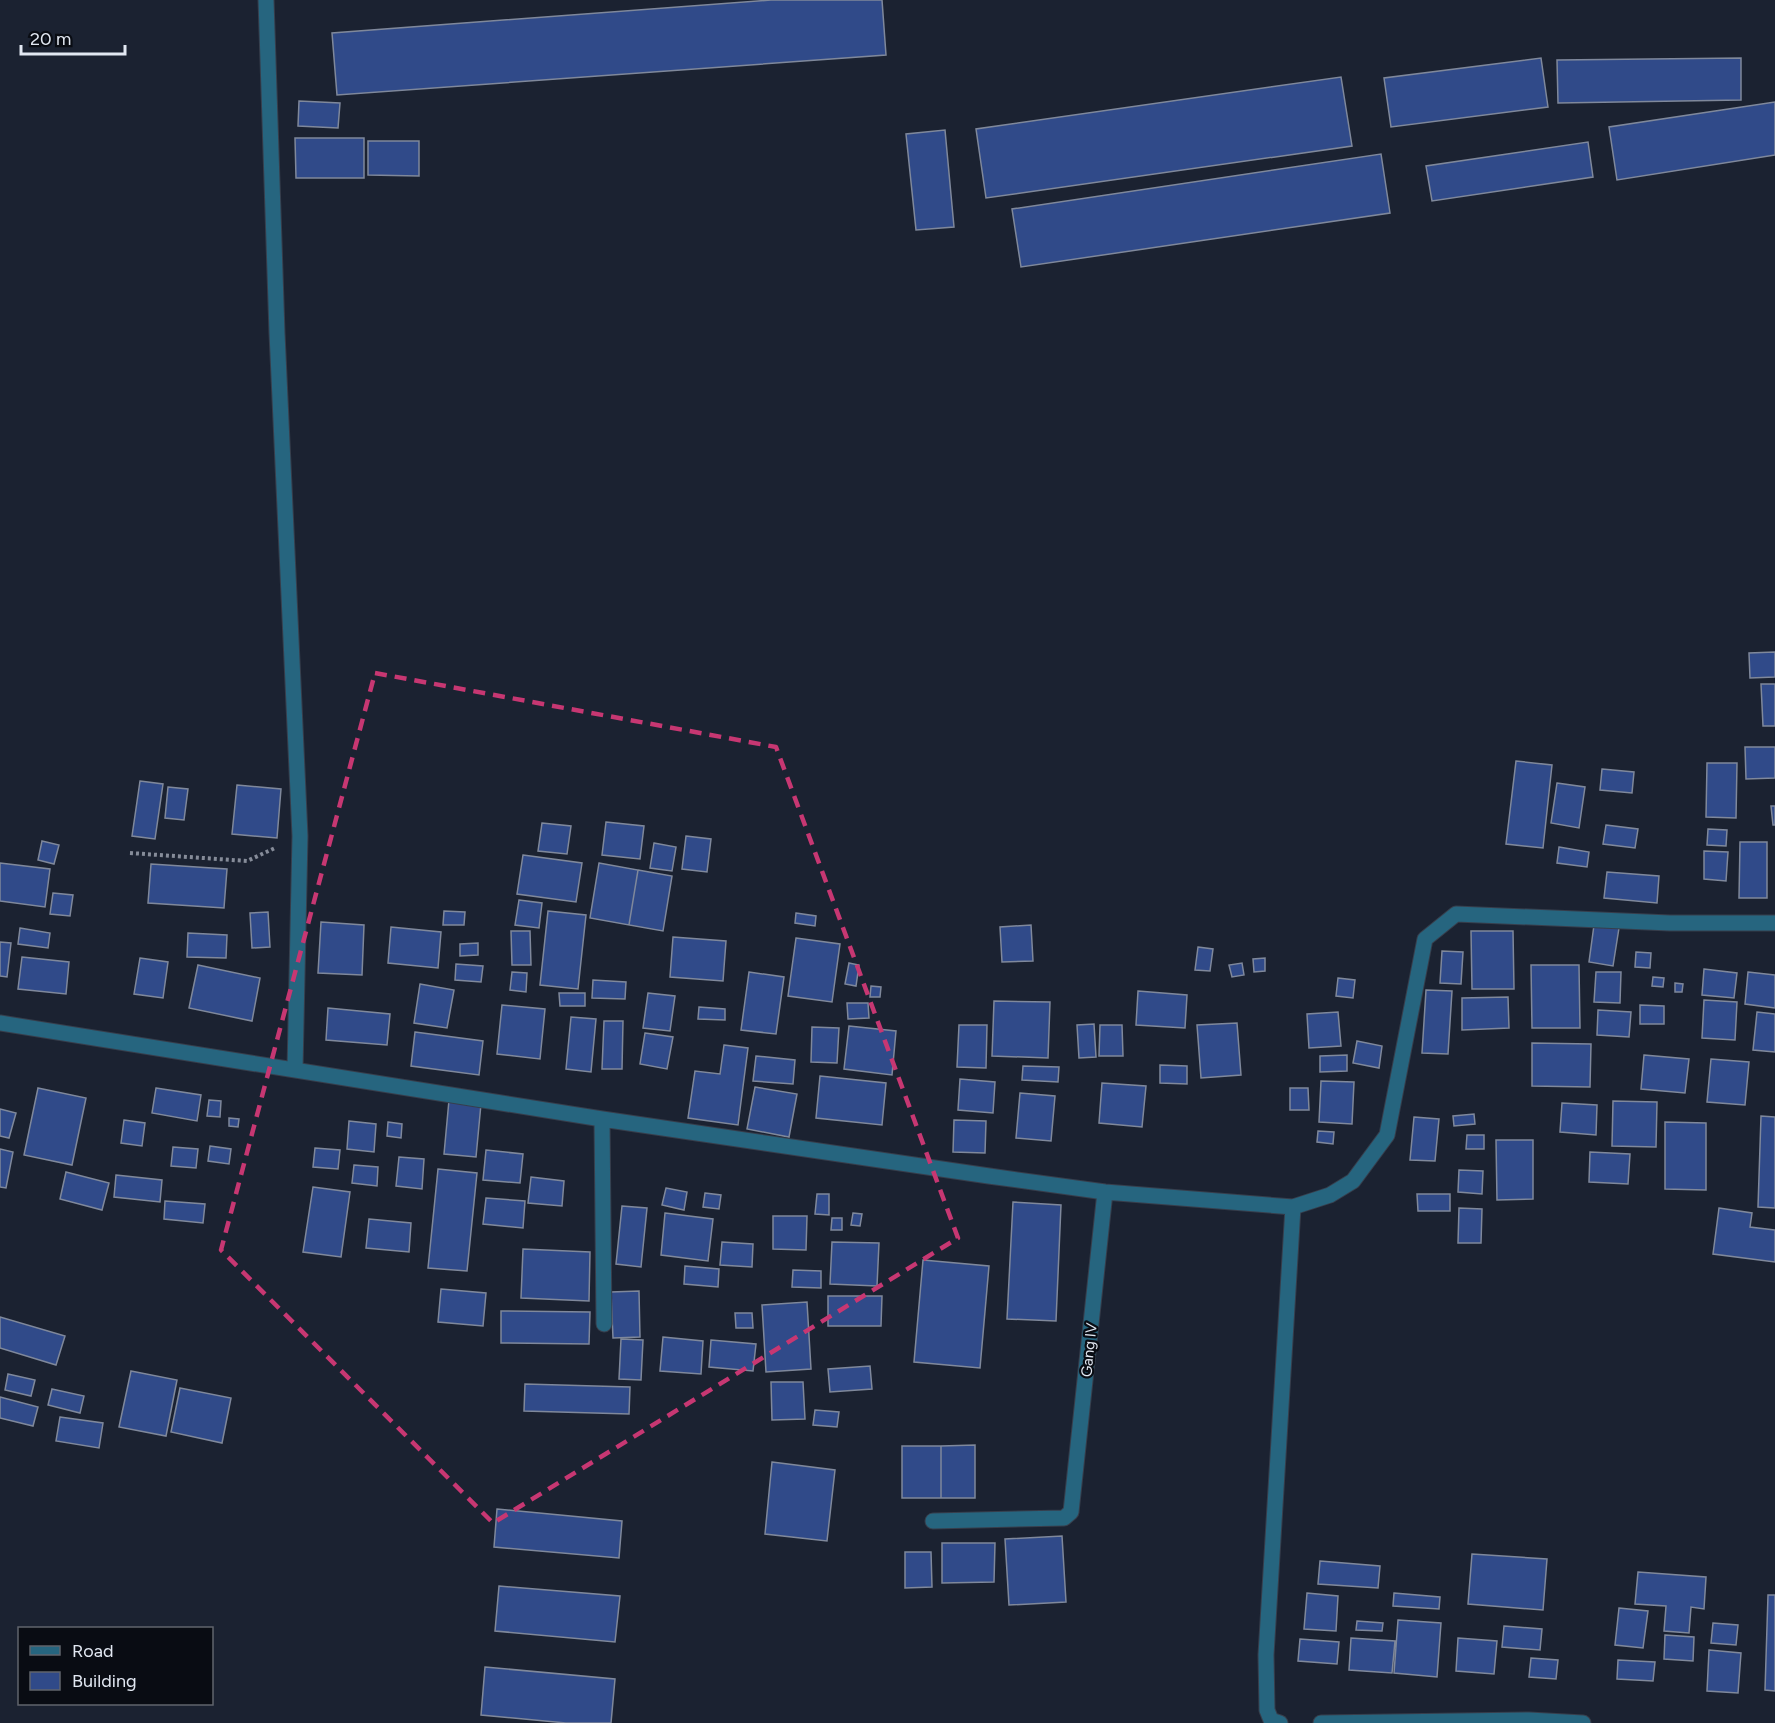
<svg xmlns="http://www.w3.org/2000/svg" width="1775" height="1723" viewBox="0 0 1775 1723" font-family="Figtree,sans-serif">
	<rect width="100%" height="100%" fill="#1b2231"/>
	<!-- building -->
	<path fill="#304a89" stroke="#7f889b" stroke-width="1.5" d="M 771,0 L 882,0 L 886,55 L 337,95 L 332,33 Z
		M 1541,58 L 1548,107 L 1391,127 L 1384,78 Z
		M 1741,58 L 1741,100 L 1558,103 L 1557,60 Z
		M 1341,77 L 1352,146 L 986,198 L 976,129 Z
		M 299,101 L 340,103 L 338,128 L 298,126 Z
		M 1775,102 L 1775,155 L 1617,180 L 1609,127 Z
		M 945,130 L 954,227 L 916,230 L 906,134 Z
		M 295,138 L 364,138 L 364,178 L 296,178 Z
		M 368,141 L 419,141 L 419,176 L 368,175 Z
		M 1588,142 L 1593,177 L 1432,201 L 1426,166 Z
		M 1381,154 L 1390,213 L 1021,267 L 1012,209 Z
		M 1775,652 L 1775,677 L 1750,678 L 1749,653 Z
		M 1761,684 L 1775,684 L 1775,726 L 1763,726 Z
		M 1745,747 L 1775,747 L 1775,778 L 1746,779 Z
		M 1516,761 L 1552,765 L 1543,848 L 1506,844 Z
		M 1707,763 L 1737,763 L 1736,818 L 1706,817 Z
		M 1602,769 L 1634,772 L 1632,793 L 1600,790 Z
		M 140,781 L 163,784 L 155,839 L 132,836 Z
		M 1557,783 L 1585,787 L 1579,828 L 1551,823 Z
		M 237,785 L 281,789 L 277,838 L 232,834 Z
		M 168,787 L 188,789 L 184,820 L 165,818 Z
		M 1771,806 L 1775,806 L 1775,825 L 1773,825 Z
		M 606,822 L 644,826 L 640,859 L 602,855 Z
		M 542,823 L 571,826 L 567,854 L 538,851 Z
		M 1606,825 L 1638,829 L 1635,848 L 1603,844 Z
		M 1708,829 L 1727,830 L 1726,846 L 1707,845 Z
		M 686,836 L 711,839 L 707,872 L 682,869 Z
		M 42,841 L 59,845 L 54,864 L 38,860 Z
		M 1740,842 L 1767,842 L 1767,898 L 1739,898 Z
		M 654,843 L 676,847 L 672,871 L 650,868 Z
		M 1559,847 L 1589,852 L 1587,867 L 1557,863 Z
		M 1704,851 L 1728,852 L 1726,881 L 1704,879 Z
		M 523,855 L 582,863 L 576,902 L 517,894 Z
		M 0,863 L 50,869 L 45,907 L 0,901 Z
		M 599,863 L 638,870 L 629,925 L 590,918 Z
		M 151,864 L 227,869 L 224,908 L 148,903 Z
		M 638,870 L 672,876 L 663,931 L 629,925 Z
		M 1607,872 L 1659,876 L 1657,903 L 1604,898 Z
		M 53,893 L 73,895 L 70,916 L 50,914 Z
		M 519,900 L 542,903 L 539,928 L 515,925 Z
		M 444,911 L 465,912 L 464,925 L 443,925 Z
		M 548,911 L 586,915 L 578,989 L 540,985 Z
		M 268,912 L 270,947 L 252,948 L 250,913 Z
		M 796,913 L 816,916 L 815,926 L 795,923 Z
		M 321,922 L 364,925 L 362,975 L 318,973 Z
		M 1031,925 L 1033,961 L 1002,962 L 1000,927 Z
		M 1594,925 L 1619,928 L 1613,966 L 1589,962 Z
		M 391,927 L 441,932 L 438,968 L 388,963 Z
		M 20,928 L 50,933 L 48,948 L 18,944 Z
		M 511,931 L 530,931 L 531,965 L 512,965 Z
		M 1471,931 L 1513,931 L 1514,989 L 1472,989 Z
		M 188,933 L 227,935 L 226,958 L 187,957 Z
		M 673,937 L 726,941 L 723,981 L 670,977 Z
		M 796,938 L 840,944 L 832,1002 L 788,996 Z
		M 0,942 L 11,943 L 7,977 L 0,976 Z
		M 478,943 L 478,955 L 460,956 L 460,944 Z
		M 1198,947 L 1213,949 L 1210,971 L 1195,970 Z
		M 1442,951 L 1463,952 L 1461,984 L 1440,983 Z
		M 1636,952 L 1651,953 L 1650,968 L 1635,967 Z
		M 22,957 L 69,962 L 66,994 L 18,989 Z
		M 140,958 L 168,962 L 163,998 L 134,994 Z
		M 1265,958 L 1265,971 L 1254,972 L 1253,959 Z
		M 849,963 L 859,965 L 856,986 L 845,984 Z
		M 1242,963 L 1244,975 L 1232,977 L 1229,965 Z
		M 456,964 L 483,966 L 481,982 L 455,980 Z
		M 198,965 L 260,978 L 252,1021 L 189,1008 Z
		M 1531,965 L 1579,965 L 1580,1028 L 1532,1028 Z
		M 1704,969 L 1737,973 L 1734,998 L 1702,995 Z
		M 512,972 L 527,973 L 526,992 L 510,990 Z
		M 749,972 L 784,977 L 776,1034 L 741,1030 Z
		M 1596,972 L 1621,972 L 1620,1003 L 1594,1002 Z
		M 1748,972 L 1775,975 L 1775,1008 L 1745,1004 Z
		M 1653,977 L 1664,978 L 1663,987 L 1652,986 Z
		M 1338,978 L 1355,980 L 1353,998 L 1336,996 Z
		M 593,980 L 626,982 L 625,999 L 592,998 Z
		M 1675,983 L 1683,984 L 1682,992 L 1675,992 Z
		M 420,984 L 454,990 L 447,1028 L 414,1023 Z
		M 871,986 L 881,987 L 880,997 L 870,997 Z
		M 1426,990 L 1452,991 L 1448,1054 L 1422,1053 Z
		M 1138,991 L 1187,995 L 1185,1028 L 1136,1025 Z
		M 559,993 L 585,993 L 585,1006 L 560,1006 Z
		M 648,993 L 675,996 L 670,1031 L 643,1028 Z
		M 1508,997 L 1509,1028 L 1462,1030 L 1462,998 Z
		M 1704,1000 L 1737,1002 L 1735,1040 L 1702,1038 Z
		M 994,1001 L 1050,1002 L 1048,1058 L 992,1056 Z
		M 847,1003 L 868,1003 L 869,1018 L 848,1019 Z
		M 502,1005 L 545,1009 L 540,1059 L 497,1054 Z
		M 1640,1005 L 1664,1006 L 1664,1024 L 1640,1024 Z
		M 699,1007 L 725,1009 L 725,1020 L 698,1019 Z
		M 328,1008 L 390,1014 L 387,1045 L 326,1040 Z
		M 1598,1010 L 1631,1012 L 1629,1037 L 1597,1035 Z
		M 1338,1012 L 1341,1046 L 1309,1048 L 1307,1014 Z
		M 1757,1012 L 1775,1014 L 1775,1052 L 1753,1050 Z
		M 571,1017 L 596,1019 L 591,1072 L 566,1069 Z
		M 604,1021 L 623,1021 L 622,1069 L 602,1069 Z
		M 1237,1023 L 1241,1075 L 1201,1078 L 1197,1025 Z
		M 1094,1024 L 1096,1057 L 1079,1058 L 1077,1025 Z
		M 959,1025 L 987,1025 L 986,1068 L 957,1067 Z
		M 1100,1025 L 1122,1025 L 1123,1056 L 1099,1056 Z
		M 849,1026 L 896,1031 L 892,1075 L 844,1069 Z
		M 812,1027 L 839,1028 L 837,1063 L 811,1062 Z
		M 415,1032 L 483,1041 L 479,1075 L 411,1066 Z
		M 645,1033 L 673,1037 L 667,1069 L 640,1064 Z
		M 1357,1041 L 1382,1046 L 1379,1068 L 1353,1063 Z
		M 1532,1043 L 1591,1044 L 1590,1087 L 1532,1086 Z
		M 724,1045 L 748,1048 L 738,1125 L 688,1118 L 695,1071 L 720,1074 Z
		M 1347,1055 L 1347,1071 L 1320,1072 L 1320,1056 Z
		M 1644,1055 L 1689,1059 L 1685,1093 L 1641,1089 Z
		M 756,1056 L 795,1060 L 793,1084 L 753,1081 Z
		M 1711,1059 L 1749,1062 L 1745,1105 L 1707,1102 Z
		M 1160,1065 L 1187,1066 L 1187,1084 L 1160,1083 Z
		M 1023,1066 L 1059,1067 L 1058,1082 L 1022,1080 Z
		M 820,1076 L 886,1083 L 882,1125 L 816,1118 Z
		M 960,1079 L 995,1082 L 993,1113 L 958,1110 Z
		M 1321,1081 L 1354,1082 L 1352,1124 L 1319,1122 Z
		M 1102,1083 L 1146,1086 L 1142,1127 L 1099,1123 Z
		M 755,1087 L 797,1094 L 789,1137 L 747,1129 Z
		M 38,1088 L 86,1098 L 72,1165 L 24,1155 Z
		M 156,1088 L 201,1095 L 197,1121 L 152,1113 Z
		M 1290,1088 L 1308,1088 L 1309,1110 L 1290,1110 Z
		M 1020,1093 L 1055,1096 L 1051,1141 L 1016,1138 Z
		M 209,1100 L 221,1101 L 220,1117 L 207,1116 Z
		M 449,1100 L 481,1104 L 476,1157 L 444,1154 Z
		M 1613,1101 L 1657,1102 L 1656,1147 L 1612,1146 Z
		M 1562,1103 L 1597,1105 L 1596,1135 L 1560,1132 Z
		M 0,1109 L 16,1113 L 9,1138 L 0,1136 Z
		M 1474,1114 L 1475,1124 L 1454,1126 L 1453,1116 Z
		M 1761,1116 L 1775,1117 L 1775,1208 L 1758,1207 Z
		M 1414,1117 L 1439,1119 L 1435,1161 L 1410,1160 Z
		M 229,1118 L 239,1119 L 238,1127 L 229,1126 Z
		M 124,1120 L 145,1123 L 142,1146 L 121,1143 Z
		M 954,1120 L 986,1121 L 985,1153 L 953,1152 Z
		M 349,1121 L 376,1124 L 374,1152 L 347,1149 Z
		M 388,1122 L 402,1124 L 401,1138 L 387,1136 Z
		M 1665,1122 L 1706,1123 L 1706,1190 L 1665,1189 Z
		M 1318,1131 L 1334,1132 L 1333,1144 L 1317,1142 Z
		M 1467,1135 L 1484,1135 L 1484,1149 L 1466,1149 Z
		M 1496,1140 L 1533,1140 L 1533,1199 L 1497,1200 Z
		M 210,1146 L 231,1149 L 229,1164 L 208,1161 Z
		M 173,1147 L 198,1149 L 196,1168 L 171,1166 Z
		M 315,1148 L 340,1150 L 338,1169 L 313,1167 Z
		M 0,1149 L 13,1152 L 6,1188 L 0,1187 Z
		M 486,1150 L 523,1154 L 520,1183 L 483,1180 Z
		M 1590,1152 L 1630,1154 L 1628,1184 L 1589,1182 Z
		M 399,1157 L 424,1159 L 422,1189 L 396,1186 Z
		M 354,1165 L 378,1167 L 377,1186 L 352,1183 Z
		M 438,1169 L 477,1173 L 467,1271 L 428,1268 Z
		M 1459,1170 L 1483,1171 L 1482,1194 L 1458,1192 Z
		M 66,1172 L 109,1183 L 102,1210 L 60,1199 Z
		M 116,1175 L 162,1180 L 160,1202 L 114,1197 Z
		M 531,1177 L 564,1181 L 562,1206 L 528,1203 Z
		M 313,1187 L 350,1192 L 341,1257 L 303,1252 Z
		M 666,1188 L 687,1192 L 684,1210 L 662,1205 Z
		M 705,1193 L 721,1195 L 719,1209 L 703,1207 Z
		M 817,1194 L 829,1194 L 829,1215 L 815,1214 Z
		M 1417,1194 L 1450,1194 L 1450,1211 L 1418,1211 Z
		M 486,1198 L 525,1201 L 523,1228 L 483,1224 Z
		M 165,1201 L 205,1204 L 203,1223 L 164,1219 Z
		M 1013,1202 L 1061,1205 L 1056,1321 L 1007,1319 Z
		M 622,1206 L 647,1208 L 641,1267 L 616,1264 Z
		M 1459,1208 L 1482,1209 L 1481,1243 L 1458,1243 Z
		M 1719,1208 L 1752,1213 L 1750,1227 L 1775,1230 L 1775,1262 L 1713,1254 Z
		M 665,1213 L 713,1219 L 708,1261 L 661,1255 Z
		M 853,1213 L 862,1214 L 860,1226 L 851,1225 Z
		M 773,1216 L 807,1216 L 806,1250 L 773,1249 Z
		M 832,1218 L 842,1218 L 842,1230 L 831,1230 Z
		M 369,1219 L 411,1223 L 409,1252 L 366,1248 Z
		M 722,1242 L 753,1244 L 752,1267 L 720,1265 Z
		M 832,1242 L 879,1243 L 877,1286 L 830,1284 Z
		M 523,1249 L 590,1252 L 589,1301 L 521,1298 Z
		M 923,1260 L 989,1266 L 980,1368 L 914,1362 Z
		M 685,1266 L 719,1269 L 718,1287 L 684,1284 Z
		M 793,1270 L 821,1271 L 821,1288 L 792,1287 Z
		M 441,1289 L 486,1293 L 483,1326 L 438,1322 Z
		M 639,1291 L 640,1337 L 613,1338 L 611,1292 Z
		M 828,1296 L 882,1296 L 881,1326 L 828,1326 Z
		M 807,1302 L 811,1369 L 766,1372 L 762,1305 Z
		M 501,1311 L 590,1312 L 589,1344 L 501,1343 Z
		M 735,1313 L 752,1313 L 753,1328 L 736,1328 Z
		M 0,1317 L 65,1336 L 56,1365 L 0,1348 Z
		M 663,1337 L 703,1341 L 701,1374 L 660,1371 Z
		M 621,1339 L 643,1340 L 641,1380 L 619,1379 Z
		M 711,1340 L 756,1344 L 753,1371 L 709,1367 Z
		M 870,1366 L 872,1389 L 830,1392 L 828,1369 Z
		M 131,1371 L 177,1380 L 166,1436 L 119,1427 Z
		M 8,1374 L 35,1380 L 31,1396 L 5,1390 Z
		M 771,1382 L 803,1382 L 805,1419 L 772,1420 Z
		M 525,1384 L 630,1387 L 629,1414 L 524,1411 Z
		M 180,1388 L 231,1398 L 222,1443 L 171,1432 Z
		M 52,1389 L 84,1396 L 80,1413 L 48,1405 Z
		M 0,1397 L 38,1407 L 33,1426 L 0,1418 Z
		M 815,1410 L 839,1412 L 837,1427 L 813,1425 Z
		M 60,1417 L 103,1423 L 99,1448 L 56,1441 Z
		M 975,1445 L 975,1498 L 941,1498 L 941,1446 Z
		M 902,1446 L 941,1446 L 941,1498 L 902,1498 Z
		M 772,1462 L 835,1470 L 827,1541 L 765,1534 Z
		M 497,1509 L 622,1521 L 619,1558 L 494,1547 Z
		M 1062,1536 L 1066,1602 L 1009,1605 L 1005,1539 Z
		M 942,1543 L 995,1543 L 994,1582 L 942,1583 Z
		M 905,1552 L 931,1552 L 932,1587 L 905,1588 Z
		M 1472,1554 L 1547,1559 L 1543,1610 L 1468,1604 Z
		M 1320,1561 L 1380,1566 L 1378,1588 L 1318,1584 Z
		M 1638,1572 L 1706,1577 L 1704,1609 L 1691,1607 L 1689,1633 L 1664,1631 L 1666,1606 L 1635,1604 Z
		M 499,1586 L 620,1596 L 615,1642 L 495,1631 Z
		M 1307,1593 L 1338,1596 L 1336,1631 L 1304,1629 Z
		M 1394,1593 L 1440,1597 L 1439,1609 L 1393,1606 Z
		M 1768,1595 L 1775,1595 L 1775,1691 L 1765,1690 Z
		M 1619,1608 L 1648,1611 L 1643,1648 L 1615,1645 Z
		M 1398,1620 L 1441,1623 L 1437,1677 L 1394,1673 Z
		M 1357,1621 L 1383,1623 L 1382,1631 L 1356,1630 Z
		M 1713,1623 L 1738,1625 L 1736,1645 L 1711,1643 Z
		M 1504,1626 L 1542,1629 L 1540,1650 L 1502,1647 Z
		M 1665,1635 L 1694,1637 L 1693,1661 L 1664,1659 Z
		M 1351,1638 L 1395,1641 L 1392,1673 L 1349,1670 Z
		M 1458,1638 L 1497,1641 L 1494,1674 L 1456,1671 Z
		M 1300,1639 L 1339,1642 L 1337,1664 L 1298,1661 Z
		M 1709,1650 L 1741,1653 L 1738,1693 L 1707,1691 Z
		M 1531,1658 L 1558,1660 L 1556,1679 L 1529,1677 Z
		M 1618,1660 L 1655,1662 L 1653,1681 L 1617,1679 Z
		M 485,1667 L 615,1679 L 611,1723 L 566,1723 L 481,1715 Z"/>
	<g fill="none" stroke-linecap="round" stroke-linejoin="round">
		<!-- minor casing -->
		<g stroke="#373e4c" stroke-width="17">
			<path id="minor" d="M 266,0 L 277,333 L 300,836 L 295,1069
				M 0,1023 L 602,1119 L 989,1176 L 1105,1192 L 1293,1207 L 1330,1195 L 1353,1181 L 1387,1135 L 1425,939 L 1456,914 L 1670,923 L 1775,923
				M 602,1119 L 604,1324
				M 933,1521 L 1064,1518 L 1071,1512 L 1105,1192
				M 1280,1723 L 1271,1720 L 1267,1710 L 1266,1655 L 1293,1207
				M 1321,1723 L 1529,1720 L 1583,1723"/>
		</g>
		<!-- path -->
		<path stroke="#868c99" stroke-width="4" stroke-dasharray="3 3" stroke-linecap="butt" d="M 130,853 L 247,861 L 275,848"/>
		<!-- minor -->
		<use href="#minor" stroke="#26657f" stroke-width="15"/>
	</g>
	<!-- marked area -->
	<path fill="none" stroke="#c73772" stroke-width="4.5" stroke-dasharray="12 8" stroke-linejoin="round" d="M 375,673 L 776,747 L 958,1238 L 493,1523 L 221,1250 Z"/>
	<g text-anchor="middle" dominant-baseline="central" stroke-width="4.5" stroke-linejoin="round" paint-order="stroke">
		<!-- street labels -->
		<g font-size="15" fill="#e2e8f2" stroke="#090c13">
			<text transform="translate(1089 1350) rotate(-84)">Gang IV</text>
		</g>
	</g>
	<!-- legend -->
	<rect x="18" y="1627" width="195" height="78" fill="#090c13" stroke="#60646c" stroke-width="1.5"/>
	<rect x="30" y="1646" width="30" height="9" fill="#26657f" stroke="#60646c" stroke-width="1.5"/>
	<text x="72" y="1657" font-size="18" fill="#e2e8f2">Road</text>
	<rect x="30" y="1672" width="30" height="18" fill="#304a89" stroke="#60646c" stroke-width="1.5"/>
	<text x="72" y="1687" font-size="18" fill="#e2e8f2">Building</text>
	<!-- scale -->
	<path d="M21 45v9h104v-9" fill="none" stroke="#e2e8f2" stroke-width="3"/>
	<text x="30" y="45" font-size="18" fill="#e2e8f2" stroke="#090c13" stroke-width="4.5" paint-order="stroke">20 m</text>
</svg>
